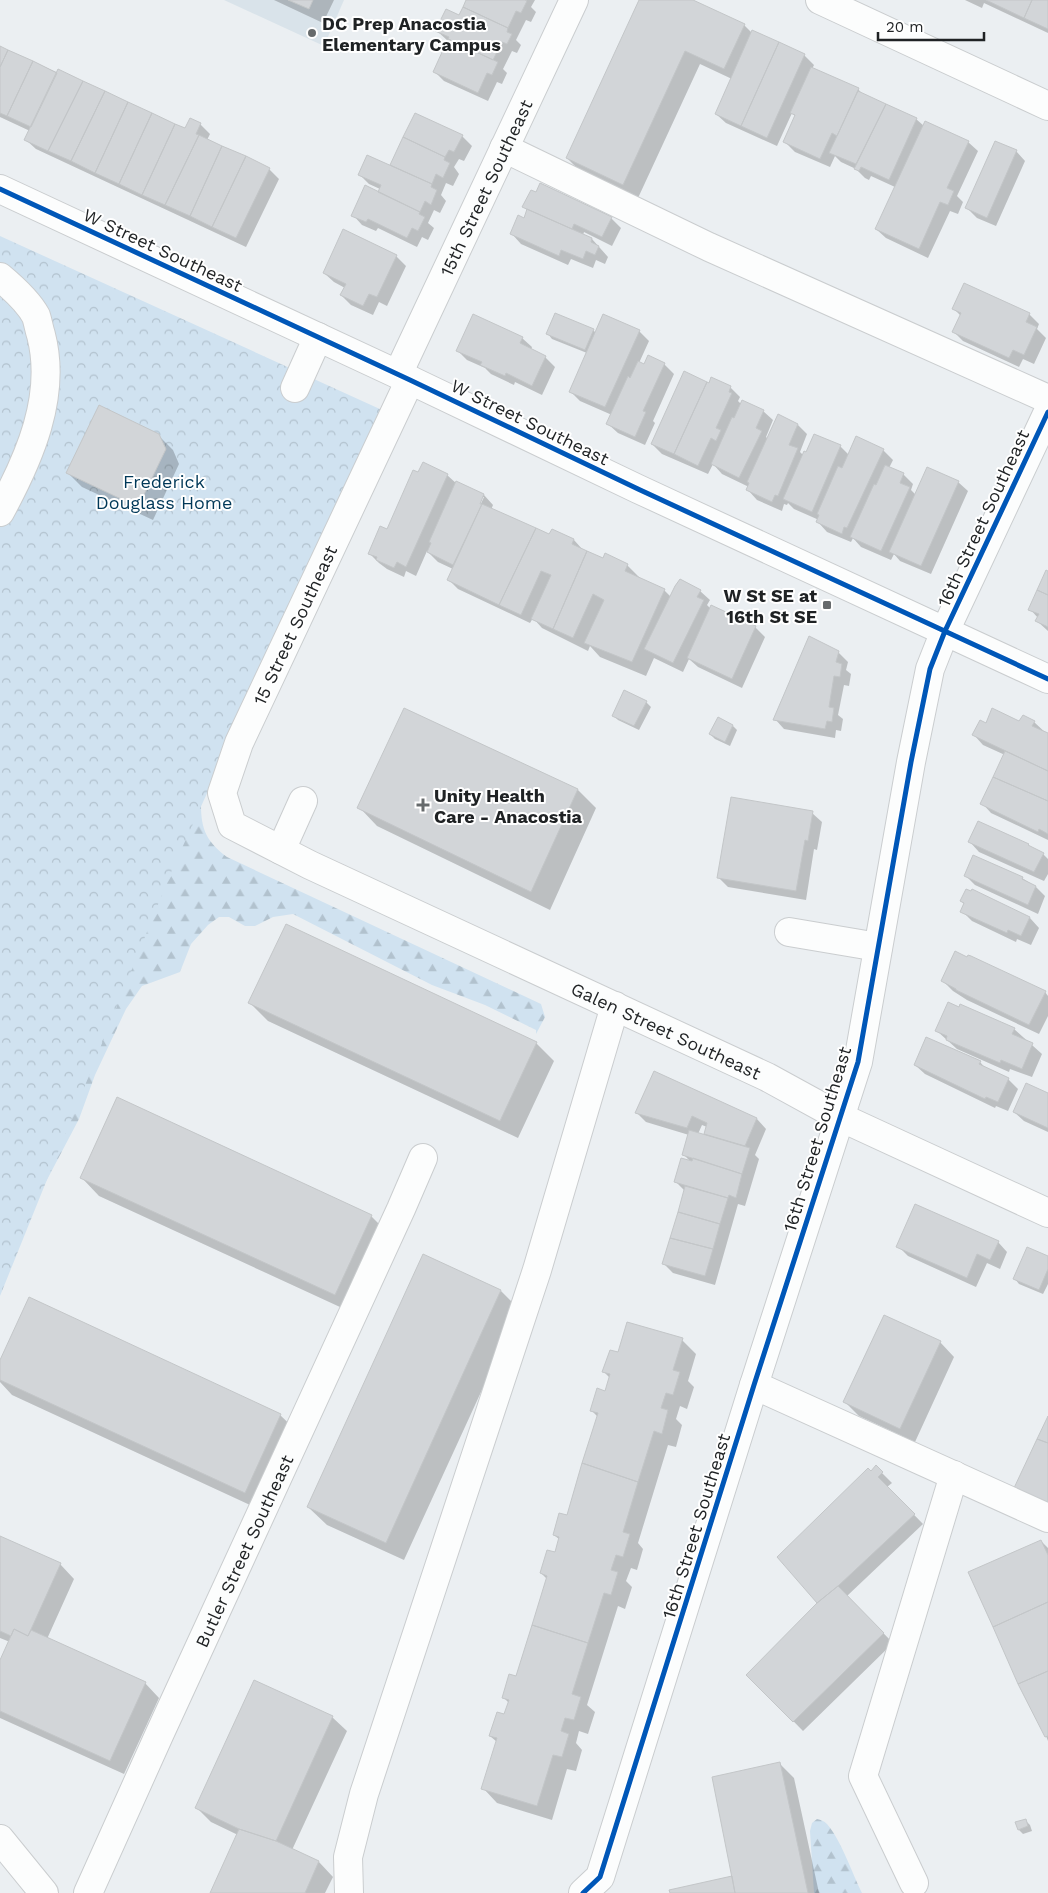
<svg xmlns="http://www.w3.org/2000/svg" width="1048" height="1893" viewBox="0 0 1048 1893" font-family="'Work Sans',sans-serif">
	<defs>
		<pattern id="forest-firs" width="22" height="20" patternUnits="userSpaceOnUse" patternTransform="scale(1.25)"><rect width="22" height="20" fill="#d0e2f0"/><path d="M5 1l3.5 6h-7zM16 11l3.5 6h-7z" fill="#b2c2ce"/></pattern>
		<pattern id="park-crowns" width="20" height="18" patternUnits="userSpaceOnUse" patternTransform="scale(1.25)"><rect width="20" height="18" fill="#d0e2f0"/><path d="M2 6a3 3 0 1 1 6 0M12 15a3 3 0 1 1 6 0" fill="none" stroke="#b2c2ce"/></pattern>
	</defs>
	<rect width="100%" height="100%" fill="#ebeff2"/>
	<!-- built -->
	<path fill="#d9e3ea" d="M 224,0 L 344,0 L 324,46 Z"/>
	<!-- forest -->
	<path fill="url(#forest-firs)" d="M 0,782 L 201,805 C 201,830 207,842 227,857 L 541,1004 L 545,1017 L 536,1034 L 536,1030 L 485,1005 L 432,985 L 293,914 L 273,917 L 255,926 L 245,926 L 229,917 L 219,917 L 208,925 L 191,944 L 180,972 L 142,986 L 126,1009 L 95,1075 L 79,1119 L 0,1269 Z
		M 817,1819 C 821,1820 824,1821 827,1824 C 841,1840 852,1873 862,1893 L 814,1893 L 810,1831 L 812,1823 Z"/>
	<!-- park -->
	<path fill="url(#park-crowns)" d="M 0,236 L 382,410 L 172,870 L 0,1296 Z"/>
	<!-- shadow -->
	<path fill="#0003" fill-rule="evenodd" d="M 274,0 L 334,0 L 323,23 Z
		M 467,0 L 535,0 L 531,7 L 536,12 L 531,22 L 526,20 L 516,40 L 521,45 L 517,53 L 512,51 L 503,69 L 507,73 L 502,84 L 497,82 L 488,101 L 444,81 L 434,71 L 448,41 L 437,31 L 460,17 Z
		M 640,0 L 690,0 L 744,25 L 752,33 L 804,55 L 814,65 L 812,69 L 858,89 L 864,96 L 916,119 L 924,126 L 968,142 L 978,151 L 957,196 L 963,202 L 958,214 L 950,211 L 928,258 L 886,238 L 876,229 L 895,187 L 871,176 L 869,180 L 865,178 L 856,169 L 841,162 L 835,156 L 830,167 L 795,152 L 785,142 L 796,117 L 792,113 L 777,146 L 726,123 L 716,114 L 732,79 L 700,64 L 638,198 L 581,172 L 567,158 Z
		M 965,0 L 1048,0 L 1048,33 L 984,3 L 982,8 Z
		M 0,47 L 186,130 L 200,124 L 210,134 L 207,140 L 269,169 L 279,179 L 246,247 L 36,149 L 26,140 L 30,131 L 0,117 Z
		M 415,115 L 462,136 L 472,146 L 464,161 L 459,159 L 454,167 L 459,174 L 453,186 L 446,183 L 441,195 L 446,201 L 440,213 L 434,210 L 428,223 L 434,228 L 428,240 L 422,237 L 417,247 L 378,228 L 376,231 L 362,225 L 353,215 L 378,193 L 380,189 L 369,184 L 359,174 L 390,167 Z
		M 1016,151 L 1025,161 L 996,226 L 977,218 L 967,208 Z
		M 524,207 L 611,218 L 621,228 L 612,246 L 584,232 L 583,235 L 592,239 L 608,257 L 605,264 L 596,260 L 593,268 L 571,259 L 568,265 L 521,244 L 512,234 L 524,219 L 528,211 Z
		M 344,231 L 396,256 L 406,266 L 387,306 L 379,302 L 373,315 L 351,305 L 341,295 L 345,288 L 334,282 L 324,273 Z
		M 954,309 L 1029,314 L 1039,324 L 1037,329 L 1046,338 L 1034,364 L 1023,359 L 1019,367 L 963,341 L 953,331 L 961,316 Z
		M 593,330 L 596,333 L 639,331 L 649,341 L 639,363 L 645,365 L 649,357 L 664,364 L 674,374 L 653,421 L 655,423 L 645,445 L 618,433 L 608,424 L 612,415 L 580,401 L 570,391 L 587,353 L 552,339 L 548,334 Z
		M 522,338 L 532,347 L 531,350 L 545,357 L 555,367 L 542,395 L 515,382 L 514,385 L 491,374 L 485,368 L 467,360 L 457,350 Z
		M 709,384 L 730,387 L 740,397 L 738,401 L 742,405 L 763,411 L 773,420 L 766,437 L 768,439 L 798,425 L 807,434 L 800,452 L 804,456 L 840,446 L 849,455 L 883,450 L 893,460 L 889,468 L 903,474 L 913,484 L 911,490 L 916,495 L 958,482 L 968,491 L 931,574 L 900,561 L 894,554 L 891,560 L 861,547 L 853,538 L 851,542 L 827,532 L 818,522 L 819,520 L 794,509 L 788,503 L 787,505 L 784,504 L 782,511 L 757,500 L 748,490 L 749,487 L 722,474 L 713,464 L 708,474 L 662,454 L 652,444 Z
		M 158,435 L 173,450 L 179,464 L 153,520 L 82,487 L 68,473 Z
		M 447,475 L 457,484 L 484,495 L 493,505 L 491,510 L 550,536 L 552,530 L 574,540 L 583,550 L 604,559 L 627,565 L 642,580 L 664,590 L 671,597 L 700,591 L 710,600 L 707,605 L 710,608 L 755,627 L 765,637 L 742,688 L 698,667 L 689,659 L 683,672 L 654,658 L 646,676 L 600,657 L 590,646 L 588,651 L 542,628 L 533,618 L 530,623 L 458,589 L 448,579 L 453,569 L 438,562 L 427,551 L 416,576 L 406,571 L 404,577 L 387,569 L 379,563 L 369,553 L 387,530 ZM 481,497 L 484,497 L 478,510 Z
		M 1048,572 L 1048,631 L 1037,621 L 1038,618 L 1030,609 Z
		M 838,652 L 848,662 L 846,670 L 851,674 L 849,686 L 844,685 L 838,715 L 843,719 L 841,731 L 836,730 L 835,738 L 784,729 L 775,719 Z
		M 646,702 L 651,707 L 639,730 L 618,720 L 613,715 Z
		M 405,709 L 578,790 L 596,808 L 550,910 L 377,826 L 359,807 Z
		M 1034,722 L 1048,735 L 1048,840 L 991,813 L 982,803 L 1005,755 L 983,745 L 974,735 L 986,724 Z
		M 733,726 L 737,730 L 730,746 L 715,739 L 710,734 Z
		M 812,813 L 822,822 L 817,850 L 814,849 L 806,900 L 728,887 L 718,877 Z
		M 970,842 L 1043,854 L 1048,859 L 1048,874 L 1044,881 L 979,852 Z
		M 965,875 L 1022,878 L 1036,887 L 1045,896 L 1038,914 L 975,885 Z
		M 961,901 L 1030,918 L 1039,928 L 1031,945 L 1017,939 L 1016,942 L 972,921 L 962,911 L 965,905 Z
		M 943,981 L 1045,992 L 1048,996 L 1048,1016 L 1039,1034 L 967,1000 L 953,991 Z
		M 250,1003 L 536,1043 L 554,1061 L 518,1138 L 268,1021 Z
		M 1014,1029 L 1042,1054 L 1032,1077 L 1010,1069 L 1009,1072 L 957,1049 L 937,1031 Z
		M 980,1062 L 987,1070 L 1008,1079 L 1018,1089 L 1008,1111 L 996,1106 L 995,1108 L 925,1074 L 915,1065 Z
		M 654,1072 L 757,1119 L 766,1129 L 755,1155 L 759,1159 L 745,1206 L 738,1204 L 715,1285 L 673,1273 L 664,1264 L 685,1191 L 676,1182 L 691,1162 L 683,1154 L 689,1135 L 646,1122 L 636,1112 ZM 702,1125 L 707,1127 L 705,1136 L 698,1134 Z
		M 1048,1094 L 1048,1132 L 1024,1121 L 1014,1112 Z
		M 81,1177 L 371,1216 L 389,1234 L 353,1313 L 99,1196 Z
		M 998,1242 L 1007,1252 L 1000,1269 L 987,1263 L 976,1287 L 908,1256 L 898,1246 Z
		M 1048,1258 L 1048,1284 L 1043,1294 L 1019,1284 L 1015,1279 Z
		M 501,1291 L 519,1309 L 404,1560 L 327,1525 L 308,1507 Z
		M 682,1340 L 696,1354 L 688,1381 L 694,1387 L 687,1409 L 680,1406 L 676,1419 L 682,1425 L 676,1447 L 668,1445 L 638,1543 L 643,1549 L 637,1570 L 631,1568 L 626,1581 L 632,1587 L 625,1609 L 618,1606 L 587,1705 L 595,1712 L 588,1734 L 579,1731 L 576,1743 L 582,1750 L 576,1771 L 567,1769 L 552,1820 L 497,1803 L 483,1788 L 497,1742 L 490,1736 L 505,1715 L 509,1703 L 503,1697 L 517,1678 L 547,1579 L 541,1573 L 555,1554 L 560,1540 L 554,1535 L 568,1517 L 598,1417 L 591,1410 L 606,1392 L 610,1378 L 604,1372 L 619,1354 Z
		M 940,1342 L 954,1357 L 915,1442 L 859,1416 L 845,1402 Z
		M 0,1363 L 280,1415 L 299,1433 L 263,1511 L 12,1395 L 0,1382 Z
		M 876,1467 L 892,1483 L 887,1487 L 923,1524 L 847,1596 L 893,1643 L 803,1731 L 748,1675 L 819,1603 Z
		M 0,1537 L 60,1564 L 74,1579 L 47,1639 L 145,1683 L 159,1698 L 124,1774 L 0,1718 L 0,1663 L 10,1642 L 0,1638 Z
		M 1041,1541 L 1048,1548 L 1048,1741 L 1046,1736 Z
		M 332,1717 L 347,1731 L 292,1850 L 319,1862 L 333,1877 L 325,1893 L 211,1893 L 238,1835 L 211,1822 L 197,1808 Z
		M 780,1764 L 794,1778 L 819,1893 L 671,1893 L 734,1877 Z
		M 1025,1820 L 1030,1825 L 1032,1831 L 1023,1834 L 1019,1830 Z"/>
	<!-- building -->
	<path fill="#d2d5d8" stroke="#c3c6c8" d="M 288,0 L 313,0 L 309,9 Z
		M 466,0 L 525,0 L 527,1 L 521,13 L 516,11 L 508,28 L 463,7 Z
		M 639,0 L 693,0 L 745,24 L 724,69 L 685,51 L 623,185 L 566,158 Z
		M 986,0 L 1032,0 L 1024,18 Z
		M 1032,0 L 1048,0 L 1048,29 L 1024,18 Z
		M 463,7 L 508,28 L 507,32 L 512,34 L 507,44 L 502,42 L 493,60 L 448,39 L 449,37 L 435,31 L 446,9 L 459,15 Z
		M 752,30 L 779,42 L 741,126 L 715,114 Z
		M 448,39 L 498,62 L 492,75 L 487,73 L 478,93 L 433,72 Z
		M 779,42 L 805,54 L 767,138 L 741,126 Z
		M 0,46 L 8,50 L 0,67 Z
		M 8,50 L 33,61 L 7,116 L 0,113 L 0,67 Z
		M 33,61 L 57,73 L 31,127 L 7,116 Z
		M 811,67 L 859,88 L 837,136 L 832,133 L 820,159 L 783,142 L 795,115 L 790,113 Z
		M 58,69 L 83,81 L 48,151 L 24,140 Z
		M 83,81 L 105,91 L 71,161 L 48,151 Z
		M 105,91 L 128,102 L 95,173 L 71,161 Z
		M 858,91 L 886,104 L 856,164 L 829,153 Z
		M 128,102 L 152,113 L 119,184 L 95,173 Z
		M 886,104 L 917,118 L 889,180 L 861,167 L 859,171 L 854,169 Z
		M 152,113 L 175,124 L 142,195 L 119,184 Z
		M 415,113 L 463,135 L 454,152 L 449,150 L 445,157 L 403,137 Z
		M 190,118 L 201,123 L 196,134 L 199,135 L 165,205 L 142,195 L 175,124 L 185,128 Z
		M 925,121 L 969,141 L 947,188 L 954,191 L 948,205 L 940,202 L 919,249 L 875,229 Z
		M 199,135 L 222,146 L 190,216 L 165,205 Z
		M 403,137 L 445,157 L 444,160 L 450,163 L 443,178 L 436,174 L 432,184 L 390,165 Z
		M 995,141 L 1017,150 L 987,218 L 965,208 Z
		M 222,146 L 246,156 L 212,227 L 190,216 Z
		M 367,155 L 432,184 L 431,187 L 437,190 L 431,205 L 425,201 L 420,212 L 378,192 L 381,185 L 358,175 Z
		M 246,156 L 270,168 L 236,238 L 212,227 Z
		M 540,183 L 612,217 L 602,237 L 574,224 L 572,229 L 522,207 L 531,190 L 536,192 Z
		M 365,185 L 420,212 L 419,214 L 425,217 L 418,231 L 412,228 L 407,238 L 368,219 L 366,222 L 351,216 Z
		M 527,209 L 592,238 L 591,242 L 599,246 L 595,255 L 586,251 L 583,259 L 561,250 L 559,256 L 510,234 L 518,215 L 524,218 Z
		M 343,229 L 397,255 L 377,297 L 369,294 L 363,306 L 340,295 L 346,284 L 323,273 Z
		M 964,283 L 1030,313 L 1026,322 L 1037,327 L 1024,355 L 1013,350 L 1009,358 L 952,332 L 961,313 L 952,309 Z
		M 555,313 L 594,329 L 585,350 L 546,334 Z
		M 473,314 L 523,337 L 520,343 L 546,356 L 532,386 L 506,373 L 505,376 L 480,365 L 482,362 L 456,351 Z
		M 603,314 L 640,330 L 605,407 L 569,392 Z
		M 648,355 L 665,363 L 643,411 L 646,412 L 635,437 L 606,424 L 628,376 L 630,378 L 638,361 L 644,364 Z
		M 684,371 L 707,382 L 674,454 L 651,444 Z
		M 711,377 L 731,386 L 729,392 L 732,393 L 716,428 L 721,430 L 716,441 L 711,438 L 698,466 L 674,454 L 707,382 L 709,383 Z
		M 742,400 L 764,410 L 756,428 L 762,431 L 739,478 L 711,464 L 732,417 L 734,418 Z
		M 99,405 L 159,434 L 166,449 L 138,507 L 66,473 Z
		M 778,414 L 798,424 L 789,445 L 798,448 L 778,496 L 775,495 L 772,502 L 746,490 L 749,483 L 747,482 Z
		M 814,434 L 841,445 L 812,512 L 783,499 L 804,451 L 806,452 Z
		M 856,436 L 884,449 L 847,528 L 844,527 L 842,534 L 816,522 L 819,515 L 817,514 L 838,466 L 842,468 Z
		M 423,462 L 448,474 L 406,567 L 397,562 L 394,568 L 376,560 L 377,557 L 368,554 L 380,526 L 387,529 L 413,470 L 418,472 Z
		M 885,465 L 904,473 L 900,483 L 910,487 L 881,551 L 850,537 L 874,484 L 876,485 Z
		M 927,467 L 959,481 L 921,566 L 889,552 Z
		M 456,481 L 484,494 L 480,504 L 482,504 L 453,565 L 427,552 L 431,543 L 429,542 Z
		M 482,504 L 536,528 L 499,605 L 447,580 Z
		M 536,528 L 549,534 L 552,529 L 574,539 L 572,544 L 587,551 L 553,629 L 531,619 L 551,575 L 541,571 L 521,615 L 499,605 Z
		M 587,551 L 603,558 L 605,553 L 628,564 L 625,571 L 665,589 L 632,662 L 584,643 L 604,600 L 593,594 L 573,638 L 553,629 Z
		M 1046,570 L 1048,571 L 1048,595 L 1037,590 Z
		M 680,579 L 701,590 L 697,597 L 704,600 L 673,663 L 644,649 L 675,586 Z
		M 1037,590 L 1048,595 L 1048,627 L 1035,621 L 1039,614 L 1028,610 Z
		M 711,605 L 756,626 L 732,679 L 687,658 Z
		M 809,636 L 839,651 L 836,662 L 842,664 L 840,677 L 834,676 L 829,707 L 834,708 L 832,722 L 827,721 L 825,729 L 773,720 Z
		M 624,690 L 647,701 L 634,726 L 612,716 Z
		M 404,708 L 578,789 L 531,892 L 357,808 Z
		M 992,708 L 1019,721 L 1023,715 L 1035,721 L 1032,726 L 1048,733 L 1048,771 L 972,735 L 980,720 L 986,723 Z
		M 718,717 L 733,725 L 725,742 L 709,734 Z
		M 1005,751 L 1048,771 L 1048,801 L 993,777 Z
		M 993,777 L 1048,801 L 1048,834 L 1039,829 L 1038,832 L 980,804 Z
		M 731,797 L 813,811 L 808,841 L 805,840 L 796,891 L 717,878 Z
		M 978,821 L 1029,844 L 1028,845 L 1044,853 L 1034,872 L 968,842 Z
		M 973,855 L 1023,877 L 1022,879 L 1036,886 L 1028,905 L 964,876 Z
		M 966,889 L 971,891 L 972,889 L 1030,917 L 1021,936 L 1008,930 L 1007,933 L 960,912 L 964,903 L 960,901 Z
		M 286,924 L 537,1042 L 500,1121 L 248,1003 Z
		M 955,951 L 967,957 L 968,955 L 971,956 L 1046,991 L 1029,1025 L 956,990 L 956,989 L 941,981 Z
		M 948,1002 L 959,1007 L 960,1004 L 1015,1028 L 1012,1034 L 1033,1043 L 1022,1069 L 1001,1060 L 1000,1063 L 946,1040 L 947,1036 L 935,1031 Z
		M 926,1037 L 981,1061 L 979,1064 L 1009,1078 L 998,1102 L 986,1097 L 985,1099 L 914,1065 Z
		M 654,1071 L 757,1118 L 745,1146 L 704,1134 L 707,1123 L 692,1116 L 687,1128 L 635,1113 Z
		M 1026,1083 L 1048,1093 L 1048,1128 L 1013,1112 Z
		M 117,1097 L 372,1215 L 335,1295 L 80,1178 Z
		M 689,1130 L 750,1148 L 742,1174 L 682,1155 Z
		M 681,1158 L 692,1161 L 693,1158 L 742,1174 L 736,1198 L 729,1195 L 728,1198 L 674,1182 Z
		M 685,1186 L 728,1198 L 720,1224 L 678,1212 Z
		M 915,1204 L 999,1241 L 990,1260 L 977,1254 L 967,1278 L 896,1247 Z
		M 678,1212 L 720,1224 L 713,1249 L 670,1238 Z
		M 670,1238 L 713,1249 L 705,1276 L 662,1264 Z
		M 1027,1247 L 1048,1256 L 1048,1269 L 1039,1290 L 1013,1279 Z
		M 423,1254 L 501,1290 L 386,1543 L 307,1507 Z
		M 29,1297 L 281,1414 L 245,1493 L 0,1380 L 0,1360 Z
		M 884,1315 L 941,1341 L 900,1429 L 843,1402 Z
		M 627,1322 L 683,1338 L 673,1370 L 680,1372 L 673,1395 L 666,1393 L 661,1408 L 668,1410 L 662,1434 L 654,1431 L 638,1482 L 582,1463 L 598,1413 L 590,1411 L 597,1388 L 605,1391 L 610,1374 L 602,1372 L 610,1350 L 618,1352 Z
		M 1048,1416 L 1048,1443 L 1037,1439 Z
		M 1037,1439 L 1048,1443 L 1048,1504 L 1014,1488 Z
		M 582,1463 L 638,1482 L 623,1532 L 630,1534 L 623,1557 L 616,1555 L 611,1570 L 618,1572 L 611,1595 L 604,1593 L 588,1643 L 532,1625 L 547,1576 L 540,1573 L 547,1550 L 555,1552 L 559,1537 L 553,1535 L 559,1513 L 567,1515 Z
		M 876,1465 L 883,1472 L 878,1477 L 915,1514 L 838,1586 L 817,1603 L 777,1557 L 867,1469 L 868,1468 L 871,1471 Z
		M 0,1536 L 61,1563 L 28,1636 L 14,1629 L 11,1636 L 0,1631 Z
		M 1041,1540 L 1048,1555 L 1048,1602 L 993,1627 L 968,1572 Z
		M 838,1586 L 884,1633 L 793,1722 L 746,1675 L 817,1603 Z
		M 1048,1602 L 1048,1671 L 1018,1684 L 993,1627 Z
		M 532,1625 L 588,1643 L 572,1694 L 581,1697 L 574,1720 L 565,1718 L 561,1731 L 569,1734 L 562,1757 L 553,1755 L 537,1806 L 481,1789 L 497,1738 L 489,1736 L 497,1712 L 504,1714 L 509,1700 L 502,1698 L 509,1674 L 516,1676 Z
		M 14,1629 L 28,1636 L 31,1630 L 146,1682 L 110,1761 L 0,1711 L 0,1660 Z
		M 1048,1671 L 1048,1736 L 1045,1737 L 1018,1684 Z
		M 254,1680 L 333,1716 L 276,1841 L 239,1829 L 195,1808 Z
		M 780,1762 L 808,1893 L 735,1893 L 712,1777 Z
		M 1026,1819 L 1028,1826 L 1018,1830 L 1015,1822 Z
		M 239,1829 L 276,1841 L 319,1861 L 305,1893 L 210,1893 Z
		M 732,1876 L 735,1893 L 670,1893 L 669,1890 Z"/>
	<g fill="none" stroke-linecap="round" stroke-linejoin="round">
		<!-- minor casing -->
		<g stroke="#cacdcf" stroke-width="30">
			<g id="minor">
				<path d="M 820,0 L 1048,106"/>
				<path d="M 504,148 L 709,247 L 1048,399"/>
				<path d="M 0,189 L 410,380 L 638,489 L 1048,679"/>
				<path d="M 0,277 C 12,287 29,303 36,316 C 38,322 39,329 41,335 C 57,396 29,459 0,512"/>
				<path id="s1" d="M 398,374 L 574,0"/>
				<path id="s2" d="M 410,380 L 239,743 L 222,793 L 232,825 L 310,865 L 767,1077 L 840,1117 L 1048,1213"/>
				<path d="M 295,388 L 318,337"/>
				<path d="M 281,850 L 303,801"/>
				<path d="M 789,932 L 878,947"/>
				<path d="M 754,1385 L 1048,1518"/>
				<path d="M 0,1839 L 44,1893"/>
				<path d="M 914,1883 L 863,1776 L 954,1475"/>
				<path id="s3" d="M 88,1893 L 160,1733 L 401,1209 L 423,1158"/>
				<path d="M 349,1893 L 348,1857 L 364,1794 L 537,1270 L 615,1006"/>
				<path d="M 583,1893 L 600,1877 L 754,1385 L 858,1062 L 911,762 L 930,669 L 945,631 L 1048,412"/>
			</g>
		</g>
		<!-- minor -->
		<use href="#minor" stroke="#fcfdfd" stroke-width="28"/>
		<!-- cycleway casing -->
		<g stroke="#fff" stroke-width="8">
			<path id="cycleway" d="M 0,189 L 410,380 L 638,489 L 1048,679
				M 583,1893 L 600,1877 L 754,1385 L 858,1062 L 911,762 L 930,669 L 945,631 L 1048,412"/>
		</g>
		<!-- cycleway -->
		<use href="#cycleway" stroke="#0057b8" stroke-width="5"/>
	</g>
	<!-- markers -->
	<g fill="#666a6c" stroke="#fff" stroke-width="2">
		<circle cx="312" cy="33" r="5"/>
		<rect x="822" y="600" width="10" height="10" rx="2.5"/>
		<path d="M420.5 797.5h5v5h5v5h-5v5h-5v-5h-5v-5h5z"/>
	</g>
	<g text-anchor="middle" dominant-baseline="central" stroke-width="4" stroke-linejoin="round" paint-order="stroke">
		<!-- poi labels -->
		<g font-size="18" font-weight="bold" fill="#1f2224" stroke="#fff" text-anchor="start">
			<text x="322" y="23">DC Prep Anacostia<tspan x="322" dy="21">Elementary Campus</tspan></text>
			<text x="817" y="595" text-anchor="end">W St SE at<tspan x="817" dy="21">16th St SE</tspan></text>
			<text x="434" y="795">Unity Health<tspan x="434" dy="21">Care - Anacostia</tspan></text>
		</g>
		<!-- street labels -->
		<g font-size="18" fill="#1f2224" stroke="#fff">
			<text stroke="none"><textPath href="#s1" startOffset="206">15th Street Southeast</textPath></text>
			<text transform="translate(163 250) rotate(25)">W Street Southeast</text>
			<text transform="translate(530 422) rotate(26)">W Street Southeast</text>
			<text transform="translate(983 518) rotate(-65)">16th Street Southeast</text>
			<text transform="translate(295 625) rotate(-65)">15 Street Southeast</text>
			<text stroke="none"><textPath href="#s2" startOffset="968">Galen Street Southeast</textPath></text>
			<text transform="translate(817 1139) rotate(-73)">16th Street Southeast</text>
			<text transform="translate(696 1526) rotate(-73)">16th Street Southeast</text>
			<text stroke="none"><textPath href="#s3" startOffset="376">Butler Street Southeast</textPath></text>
		</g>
		<!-- park labels -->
		<g font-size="18" fill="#003858" stroke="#fff">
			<text x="164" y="481">Frederick<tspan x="164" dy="21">Douglass Home</tspan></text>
		</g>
	</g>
	<!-- scale -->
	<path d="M878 32v8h106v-8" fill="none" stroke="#1f2224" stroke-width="2.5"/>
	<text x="886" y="32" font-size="15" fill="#1f2224" stroke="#ffffff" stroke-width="4" paint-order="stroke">20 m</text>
</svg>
